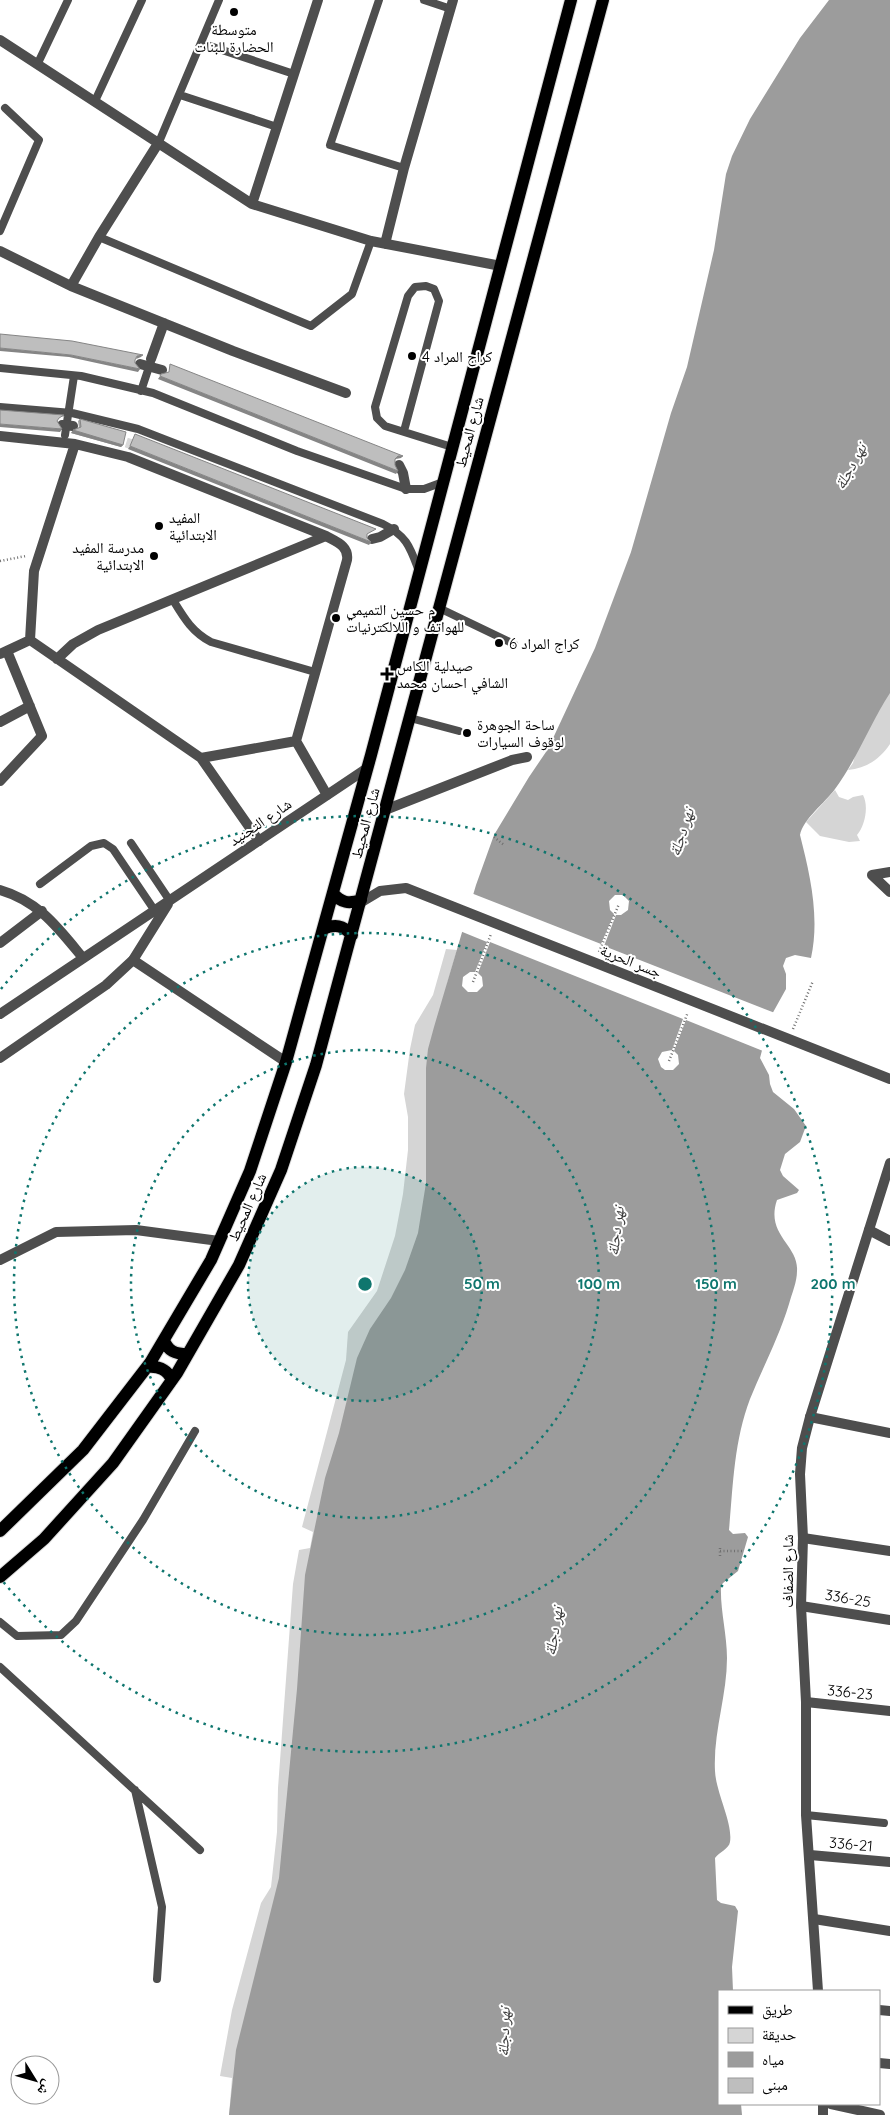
<svg xmlns="http://www.w3.org/2000/svg" width="890" height="2115" viewBox="0 0 890 2115" font-family="Quicksand,'Noto Naskh Arabic',sans-serif">
	<rect width="100%" height="100%" fill="#fff"/>
	<!-- green -->
	<path fill="#d5d5d5" d="M 890,618 L 890,744 C 880,759 867,768 848,770 L 853,763 Z
		M 835,790 L 839,797 L 848,800 L 853,797 L 863,795 C 869,806 865,826 857,835 L 860,841 L 849,842 L 820,836 L 806,822 Z
		M 446,949 L 457,950 L 447,984 L 437,1169 L 330,1554 L 248,2115 L 229,2115 L 232,2078 L 220,2076 L 232,2010 L 261,1903 L 271,1887 L 277,1832 L 278,1788 L 293,1584 L 299,1550 L 310,1548 L 313,1532 L 302,1527 L 346,1360 L 348,1332 L 377,1291 L 395,1236 L 403,1194 L 408,1150 L 408,1117 L 404,1094 L 410,1049 L 415,1025 L 433,995 Z"/>
	<!-- water -->
	<path fill="#9c9c9c" d="M 829,0 L 890,0 L 890,693 C 870,724 857,759 835,789 C 825,803 803,819 800,835 C 810,875 820,916 811,958 L 795,955 L 786,958 L 783,966 L 786,974 L 786,989 L 771,1016 L 760,1058 L 769,1075 L 770,1084 L 773,1092 L 794,1109 L 806,1126 L 800,1142 L 785,1154 L 780,1170 L 783,1176 L 799,1190 L 797,1193 L 777,1200 C 765,1235 799,1245 797,1271 C 797,1282 792,1293 789,1304 C 779,1337 763,1367 750,1399 C 734,1441 733,1486 729,1530 L 733,1534 L 745,1533 L 748,1537 L 738,1571 L 723,1583 L 721,1586 C 720,1610 727,1634 727,1658 C 727,1696 713,1733 715,1771 C 716,1793 733,1823 730,1842 C 729,1849 719,1852 715,1858 L 717,1900 L 721,1903 L 735,1906 L 738,1911 L 732,1967 L 733,1991 L 719,1991 L 719,2104 L 741,2104 L 742,2115 L 229,2115 L 236,2050 L 279,1878 L 297,1689 L 305,1575 L 325,1478 L 339,1433 L 357,1358 L 370,1329 L 391,1298 L 405,1270 L 418,1233 L 426,1183 L 426,1068 L 428,1049 L 434,1027 L 476,885 L 494,835 L 529,777 L 548,749 L 595,648 L 631,552 L 671,413 L 687,367 L 714,250 L 726,174 L 732,156 L 750,119 L 800,38 Z"/>
	<!-- pier -->
	<path fill="#fff" d="M 471,893 L 601,944 L 614,914 L 610,910 L 609,901 L 615,895 L 623,895 L 629,901 L 628,910 L 621,915 L 616,915 L 604,946 L 775,1013 L 773,1030 L 763,1051 L 686,1020 L 674,1051 L 678,1055 L 679,1064 L 673,1070 L 665,1070 L 661,1067 L 658,1059 L 662,1052 L 672,1050 L 683,1019 L 490,942 L 478,973 L 482,977 L 483,986 L 477,992 L 468,992 L 462,986 L 463,977 L 470,972 L 475,972 L 487,942 L 460,931 Z"/>
	<g fill="none" stroke-linecap="round" stroke-linejoin="round">
		<!-- pedestrian-tunnel -->
		<path stroke="#d9d9d9" stroke-width="10" stroke-dasharray="10 5" stroke-linecap="butt" d="M 112,438 L 143,448"/>
		<!-- primary casing -->
		<g stroke="#dbdbdb" stroke-width="14">
			<path id="primary" d="M 333,893 C 341,903 349,904 361,900
				M 323,929 C 335,924 343,925 352,935
				M 164,1340 C 168,1351 175,1354 187,1354
				M 147,1367 C 159,1366 167,1369 172,1380
				M 0,1531 L 83,1450 L 150,1363 L 211,1260 L 250,1171 L 286,1062 L 371,755 L 571,0
				M 0,1577 L 44,1539 L 113,1463 L 177,1373 L 239,1265 L 281,1170 L 316,1065 L 603,0"/>
		</g>
		<!-- path -->
		<path stroke="#707070" stroke-width="2.5" stroke-dasharray="1 2.5" stroke-linecap="butt" d="M 0,561 L 26,556
			M 494,837 L 504,845
			M 599,952 L 619,904
			M 473,982 L 491,934
			M 793,1029 L 813,981
			M 669,1061 L 688,1012
			M 720,1551 L 744,1551
			M 720,1556 L 720,1546"/>
		<!-- service -->
		<path stroke="#4e4e4e" stroke-width="8" d="M 379,0 L 330,145 L 404,168
			M 424,0 L 451,9
			M 201,43 L 294,74
			M 38,63 L 68,0
			M 180,95 L 277,127
			M 95,101 L 142,0
			M 159,142 L 219,0
			M 0,231 L 39,140 L 5,108
			M 99,237 L 311,326 L 352,294 L 371,241
			M 0,368 L 81,376 L 153,393 L 297,451 L 406,489 L 424,489 L 443,482
			M 141,391 L 151,361
			M 0,407 L 72,413 L 138,429 L 383,524 C 407,536 410,547 419,571
			M 404,431 L 439,301 L 434,289 L 426,286 L 415,287 L 408,296 L 375,407 L 377,418 L 385,426 L 452,447
			M 65,435 L 74,376
			M 173,600 C 184,618 192,632 211,642 L 315,672
			M 439,608 L 514,644
			M 410,718 L 459,731
			M 131,843 L 170,901
			M 40,884 L 91,846 L 104,843 L 113,849 L 155,911
			M 0,1622 L 17,1636 L 61,1635 L 76,1621 L 143,1520 L 195,1431
			M 0,1667 L 200,1850
			M 135,1790 L 162,1907 L 157,1979
			M 806,1815 L 884,1823"/>
		<!-- pedestrian -->
		<path stroke="#4e4e4e" stroke-width="10" d="M 140,364 L 162,370
			M 62,425 L 73,426
			M 399,465 L 403,473 L 406,489
			M 372,539 L 380,537 L 394,529
			M 385,810 L 512,760 L 527,757
			M 872,875 L 890,892
			M 872,875 L 890,872
			M 360,903 L 380,891 L 406,888 L 890,1079"/>
		<!-- minor -->
		<path stroke="#4e4e4e" stroke-width="10" d="M 0,40 L 252,204 L 371,241 L 501,266
			M 252,204 L 318,0
			M 385,244 L 404,168 L 453,0
			M 0,251 L 71,286 L 233,351 L 346,393
			M 71,286 L 99,237 L 159,142
			M 151,359 L 164,323
			M 0,436 L 75,444 L 128,457 L 326,536 C 337,542 349,546 347,560 L 296,741
			M 30,640 L 201,758 L 259,841
			M 30,640 L 34,571 L 75,444
			M 0,654 L 30,640
			M 57,659 L 73,644 L 98,630 L 326,536
			M 0,722 L 30,706
			M 201,758 L 296,741 L 327,795
			M 0,781 L 42,736 L 7,651
			M 0,890 C 39,901 59,929 83,958
			M 0,943 L 42,911
			M 133,960 L 286,1062
			M 869,1230 L 890,1241
			M 0,1260 L 56,1232 L 136,1230 L 219,1241
			M 810,1417 L 890,1433
			M 803,1538 L 890,1551
			M 801,1606 L 890,1620
			M 806,1702 L 890,1711
			M 810,1855 L 890,1862
			M 814,1919 L 890,1931
			M 879,2010 L 890,2011
			M 879,2063 L 890,2064
			M 831,2104 L 880,2115"/>
		<!-- tertiary -->
		<path stroke="#4e4e4e" stroke-width="10" d="M 0,1014 L 366,769
			M 0,1058 L 106,985 L 133,960 L 168,904
			M 818,1991 L 806,1815 L 806,1702 L 801,1606 L 803,1538 L 800,1474 L 802,1448 L 810,1417 L 890,1163
			M 823,2104 L 823,2115"/>
		<!-- primary -->
		<use href="#primary" stroke="#000" stroke-width="12"/>
	</g>
	<!-- wall -->
	<path fill="#a3a3a3" d="M 80,419 L 123,445 L 121,447 L 71,433 L 79,428 L 78,421 Z"/>
	<!-- shaded-wall -->
	<path fill="#858585" d="M 0,348 L 71,355 L 140,369 L 138,372 L 69,357 L 0,351 Z
		M 143,355 L 141,357 L 136,359 L 137,356 Z
		M 160,376 L 398,471 L 396,474 L 158,379 Z
		M 0,424 L 62,429 L 60,432 L 0,427 Z
		M 73,430 L 123,445 L 121,447 L 71,433 Z
		M 130,446 L 371,542 L 369,545 L 128,449 Z
		M 398,456 L 403,456 L 401,458 L 396,459 L 393,462 Z"/>
	<!-- building -->
	<path fill="#bebebe" stroke="#858585" d="M 0,334 L 72,341 L 143,355 L 137,356 L 135,360 L 135,363 L 140,369 L 71,355 L 0,348 Z
		M 170,364 L 403,456 L 398,456 L 395,459 L 395,465 L 398,471 L 160,376 L 161,374 L 169,372 Z
		M 0,410 L 64,415 L 59,418 L 57,421 L 62,429 L 0,424 Z
		M 80,419 L 126,432 L 123,445 L 73,430 L 81,427 Z
		M 135,434 L 376,529 L 367,534 L 367,538 L 371,542 L 130,446 Z"/>
	<!-- distance rings -->
	<circle cx="365" cy="1284" r="117" fill="#0f766e" fill-opacity=".12"/>
	<g fill="none" stroke="#0f766e" stroke-width="2.5" stroke-dasharray="2.5 5">
		<circle cx="365" cy="1284" r="117"/>
		<circle cx="365" cy="1284" r="234"/>
		<circle cx="365" cy="1284" r="351"/>
		<path d="M1 989A468 468 0 1 1 1 1579"/>
	</g>
	<!-- markers -->
	<g fill="#000" stroke="#fff" stroke-width="2">
		<circle cx="234" cy="12" r="5"/>
		<circle cx="412" cy="356" r="5"/>
		<circle cx="159" cy="526" r="5"/>
		<circle cx="154" cy="556" r="5"/>
		<circle cx="336" cy="618" r="5"/>
		<circle cx="499" cy="643" r="5"/>
		<path d="M384.5 666.5h5v5h5v5h-5v5h-5v-5h-5v-5h5z"/>
		<circle cx="467" cy="733" r="5"/>
	</g>
	<g text-anchor="middle" dominant-baseline="central" stroke-width="4" stroke-linejoin="round" paint-order="stroke">
		<!-- poi labels -->
		<g font-size="15" fill="#000" stroke="#fff" text-anchor="start">
			<text x="234" y="29" text-anchor="middle">متوسطة<tspan x="234" dy="17">الحضارة للبنات</tspan></text>
			<text x="422" y="356">كراج المراد 4</text>
			<text x="169" y="517">المفيد<tspan x="169" dy="17">الابتدائية</tspan></text>
			<text x="144" y="547" text-anchor="end">مدرسة المفيد<tspan x="144" dy="17">الابتدائية</tspan></text>
			<text x="346" y="609">م حسين التميمي<tspan x="346" dy="17">للهواتف و اللالكترنيات</tspan></text>
			<text x="509" y="643">كراج المراد 6</text>
			<text x="397" y="665">صيدلية الكاس<tspan x="397" dy="17">الشافي احسان محمد</tspan></text>
			<text x="477" y="724">ساحة الجوهرة<tspan x="477" dy="17">لوقوف السيارات</tspan></text>
		</g>
		<!-- street labels -->
		<g font-size="15" fill="#000" stroke="#fff">
			<text transform="translate(469 432) rotate(-75)">شارع المحيط</text>
			<text transform="translate(260 822) rotate(-34)">شارع التجنيد</text>
			<text transform="translate(365 823) rotate(-75)">شارع المحيط</text>
			<text transform="translate(631 961) rotate(22)">جسر الحرية</text>
			<text transform="translate(247 1207) rotate(-66)">شارع المحيط</text>
			<text transform="translate(787 1571) rotate(-90)">شارع الضفاف</text>
			<text transform="translate(848 1598) rotate(10)">336-25</text>
			<text transform="translate(850 1692) rotate(6)">336-23</text>
			<text transform="translate(851 1844) rotate(5)">336-21</text>
		</g>
		<!-- water labels -->
		<g font-size="16" font-style="italic" fill="#3d3d3d" stroke="#fff">
			<text transform="translate(850 466) rotate(-61)">نهر دجلة</text>
			<text transform="translate(681 832) rotate(-72)">نهر دجلة</text>
			<text transform="translate(615 1231) rotate(-83)">نهر دجلة</text>
			<text transform="translate(553 1631) rotate(-81)">نهر دجلة</text>
			<text transform="translate(503 2032) rotate(-88)">نهر دجلة</text>
		</g>
	</g>
	<circle cx="365" cy="1284" r="8" fill="#0f766e" stroke="#fff" stroke-width="2.5"/>
	<g font-size="15" text-anchor="middle" font-weight="bold" fill="#0f766e" stroke="#fff" stroke-width="4" stroke-linejoin="round" paint-order="stroke">
		<text x="482" y="1289">50 m</text>
		<text x="599" y="1289">100 m</text>
		<text x="716" y="1289">150 m</text>
		<text x="833" y="1289">200 m</text>
	</g>
	<!-- legend -->
	<rect x="718" y="1990" width="162" height="115" fill="#ffffff" stroke="#999999"/>
	<rect x="728" y="2006" width="25" height="8" fill="#000000" stroke="#999999"/>
	<text x="762" y="2015" font-size="15" fill="#000000">طريق</text>
	<rect x="728" y="2028" width="25" height="15" fill="#d5d5d5" stroke="#999999"/>
	<text x="762" y="2040" font-size="15" fill="#000000">حديقة</text>
	<rect x="728" y="2052" width="25" height="15" fill="#9c9c9c" stroke="#999999"/>
	<text x="762" y="2065" font-size="15" fill="#000000">مياه</text>
	<rect x="728" y="2078" width="25" height="15" fill="#bebebe" stroke="#999999"/>
	<text x="762" y="2090" font-size="15" fill="#000000">مبنى</text>
	<!-- north arrow -->
	<g transform="translate(35 2080) rotate(127)"><circle r="24" fill="#ffffff" stroke="#999999"/>
	<path d="M0-4L9 19L0 12L-9 19Z" fill="#000000"/>
	<text y="-8" font-size="14" font-weight="bold" text-anchor="middle" fill="#000000">ش</text>
	</g>
</svg>
